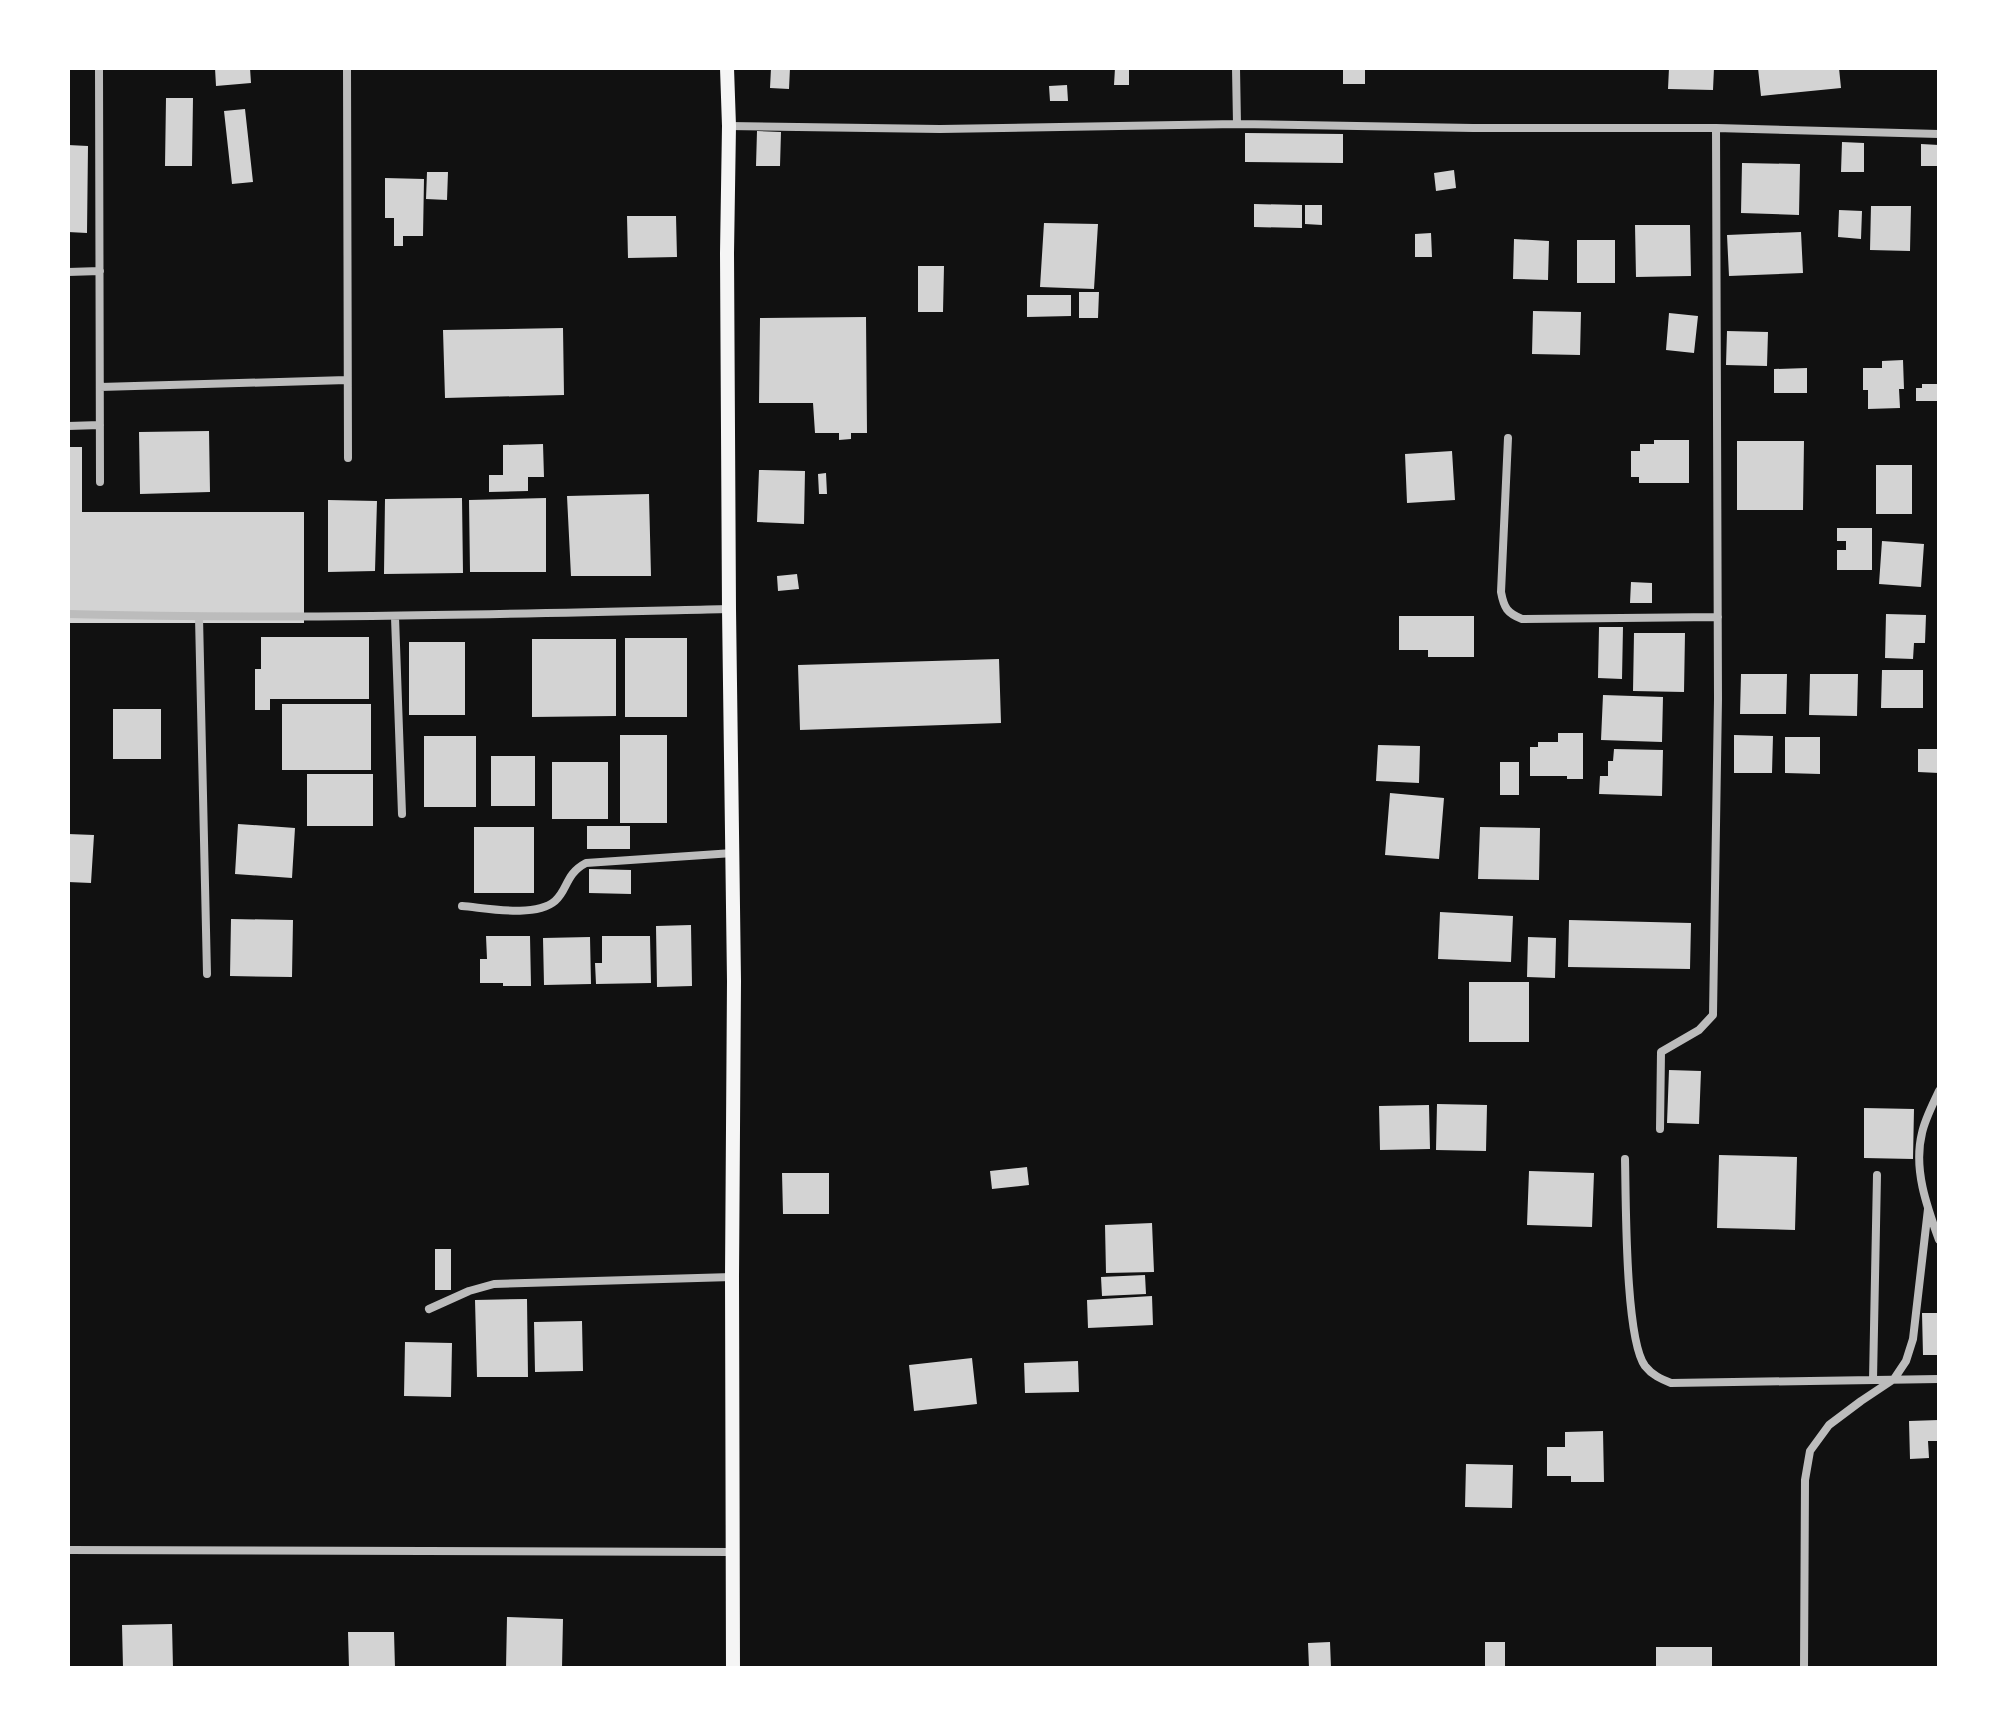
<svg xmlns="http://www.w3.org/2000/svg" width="2007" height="1736" viewBox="0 0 2007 1736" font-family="'Sofia Sans Condensed',sans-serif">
	<rect width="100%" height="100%" fill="#111"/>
	<!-- building -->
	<path fill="#d3d3d3" d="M 215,68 L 250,68 L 251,83 L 216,86 Z
		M 771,68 L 790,68 L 789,89 L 770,88 Z
		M 1115,68 L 1129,68 L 1129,85 L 1114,85 Z
		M 1343,68 L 1365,68 L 1365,84 L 1343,84 Z
		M 1669,68 L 1714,68 L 1713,90 L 1668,89 Z
		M 1758,68 L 1839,68 L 1841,88 L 1761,96 Z
		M 1067,85 L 1068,101 L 1050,101 L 1049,86 Z
		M 166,98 L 193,98 L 192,166 L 165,166 Z
		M 245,109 L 253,182 L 232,184 L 224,111 Z
		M 757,131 L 781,132 L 780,166 L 756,166 Z
		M 1245,133 L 1343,134 L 1343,163 L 1245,162 Z
		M 1842,142 L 1864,143 L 1864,172 L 1841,172 Z
		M 1921,144 L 1939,145 L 1938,166 L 1921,166 Z
		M 68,145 L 88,146 L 87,233 L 68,232 Z
		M 1742,163 L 1800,164 L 1799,215 L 1741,213 Z
		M 1454,170 L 1456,188 L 1436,191 L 1434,173 Z
		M 427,172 L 448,172 L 447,200 L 426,199 Z
		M 385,178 L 424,179 L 423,236 L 403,236 L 403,246 L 394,246 L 394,218 L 385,218 Z
		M 1254,204 L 1302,205 L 1302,228 L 1254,227 Z
		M 1305,205 L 1322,205 L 1322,225 L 1305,224 Z
		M 1871,206 L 1911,206 L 1910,251 L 1870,250 Z
		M 1839,210 L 1862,211 L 1861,239 L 1838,237 Z
		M 627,216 L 676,216 L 677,257 L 628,258 Z
		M 1044,223 L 1098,224 L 1094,289 L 1040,287 Z
		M 1635,225 L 1690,225 L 1691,276 L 1636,277 Z
		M 1801,232 L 1803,273 L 1729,276 L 1727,235 Z
		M 1431,233 L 1432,257 L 1415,257 L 1415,234 Z
		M 1514,239 L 1549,241 L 1548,280 L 1513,279 Z
		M 1577,240 L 1615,240 L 1615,283 L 1577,283 Z
		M 918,266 L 944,266 L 943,312 L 918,312 Z
		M 1079,292 L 1099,292 L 1098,318 L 1079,318 Z
		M 1027,295 L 1071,295 L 1071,316 L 1027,317 Z
		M 1533,311 L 1581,312 L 1580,355 L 1532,354 Z
		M 1669,313 L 1698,316 L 1694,353 L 1666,350 Z
		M 866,317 L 867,433 L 851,433 L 851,439 L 839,440 L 839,433 L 815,433 L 813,403 L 759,403 L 760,318 Z
		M 563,328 L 564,395 L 445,398 L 443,330 Z
		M 1727,331 L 1768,332 L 1767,366 L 1726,365 Z
		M 1903,360 L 1904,389 L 1899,389 L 1900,408 L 1868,409 L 1868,390 L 1863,390 L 1863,368 L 1882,368 L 1882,361 Z
		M 1807,368 L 1807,393 L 1774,393 L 1774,369 Z
		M 1922,384 L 1938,384 L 1938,401 L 1916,401 L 1916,388 L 1922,388 Z
		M 209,431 L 210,492 L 140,494 L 139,432 Z
		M 1654,440 L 1689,440 L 1689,483 L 1639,483 L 1639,477 L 1631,477 L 1631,451 L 1640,451 L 1640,444 L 1654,444 Z
		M 1737,441 L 1804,441 L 1803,510 L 1737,510 Z
		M 543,444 L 544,477 L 528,477 L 528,491 L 489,492 L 489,475 L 503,475 L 503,445 Z
		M 68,447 L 82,447 L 82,512 L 304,512 L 304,623 L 68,623 Z
		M 1452,451 L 1455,500 L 1407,503 L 1405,454 Z
		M 1876,465 L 1912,465 L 1912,514 L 1876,514 Z
		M 759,470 L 805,471 L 804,524 L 757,522 Z
		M 826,473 L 827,494 L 819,494 L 818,474 Z
		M 649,494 L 651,576 L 571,576 L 567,496 Z
		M 462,498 L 463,573 L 384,574 L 385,499 Z
		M 546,498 L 546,572 L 470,572 L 469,500 Z
		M 328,500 L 377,501 L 375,571 L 328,572 Z
		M 1837,528 L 1872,528 L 1872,570 L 1837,570 L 1837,550 L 1846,550 L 1846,541 L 1837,541 Z
		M 1882,541 L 1924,544 L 1921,587 L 1879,584 Z
		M 797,574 L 799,589 L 778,591 L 777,576 Z
		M 1631,582 L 1652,583 L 1652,603 L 1630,603 Z
		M 1886,614 L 1926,615 L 1925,643 L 1914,643 L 1913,659 L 1885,658 Z
		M 1399,616 L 1474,616 L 1474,657 L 1428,657 L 1428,650 L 1399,650 Z
		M 1599,627 L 1623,627 L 1622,679 L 1598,678 Z
		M 1634,633 L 1685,633 L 1684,692 L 1633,691 Z
		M 261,637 L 369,637 L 369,699 L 270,699 L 270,710 L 255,710 L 255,669 L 261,669 Z
		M 625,638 L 687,638 L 687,717 L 625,717 Z
		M 532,639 L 616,639 L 616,716 L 532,717 Z
		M 409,642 L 465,642 L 465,715 L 409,715 Z
		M 999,659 L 1001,723 L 800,730 L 798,665 Z
		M 1882,670 L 1923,670 L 1923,708 L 1881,708 Z
		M 1741,674 L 1787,674 L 1786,714 L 1740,714 Z
		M 1810,674 L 1858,674 L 1857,716 L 1809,715 Z
		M 1603,695 L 1663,697 L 1662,742 L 1601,740 Z
		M 282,704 L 371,704 L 371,770 L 282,770 Z
		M 113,709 L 161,709 L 161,759 L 113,759 Z
		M 1558,733 L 1583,733 L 1583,779 L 1567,779 L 1567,776 L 1530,776 L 1530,747 L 1538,747 L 1538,742 L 1558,742 Z
		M 620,735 L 667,735 L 667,823 L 620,823 Z
		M 1734,735 L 1773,736 L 1772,773 L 1734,773 Z
		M 424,736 L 476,736 L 476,807 L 424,807 Z
		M 1785,737 L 1820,737 L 1820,774 L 1785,773 Z
		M 1378,745 L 1420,746 L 1419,783 L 1376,781 Z
		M 1614,749 L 1663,750 L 1662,796 L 1599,794 L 1600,776 L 1608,776 L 1608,761 L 1613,761 Z
		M 1918,749 L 1939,749 L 1939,773 L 1918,772 Z
		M 491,756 L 535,756 L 535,806 L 491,806 Z
		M 552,762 L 608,762 L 608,819 L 552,819 Z
		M 1500,762 L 1519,762 L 1519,795 L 1500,795 Z
		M 307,774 L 373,774 L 373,826 L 307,826 Z
		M 1390,793 L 1444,798 L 1439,859 L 1385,855 Z
		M 238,824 L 295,828 L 292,878 L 235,874 Z
		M 587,826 L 630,826 L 630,849 L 587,849 Z
		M 474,827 L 534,827 L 534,893 L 474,893 Z
		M 1480,827 L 1540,828 L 1539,880 L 1478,879 Z
		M 68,834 L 94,835 L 91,883 L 68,882 Z
		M 589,869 L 631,870 L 631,894 L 589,893 Z
		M 1440,912 L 1513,916 L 1511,962 L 1438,959 Z
		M 231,919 L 293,920 L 292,977 L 230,976 Z
		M 1569,920 L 1691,923 L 1690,969 L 1568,967 Z
		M 691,925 L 692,986 L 657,987 L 656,926 Z
		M 486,936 L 530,936 L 531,986 L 503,986 L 503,983 L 480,983 L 480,959 L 487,959 Z
		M 602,936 L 650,936 L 651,983 L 596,984 L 595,963 L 602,963 Z
		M 590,937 L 591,984 L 544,985 L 543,938 Z
		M 1528,937 L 1556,938 L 1555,978 L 1527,977 Z
		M 1469,982 L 1529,982 L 1529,1042 L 1469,1042 Z
		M 1669,1070 L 1701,1071 L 1699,1124 L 1667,1123 Z
		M 1437,1104 L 1487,1105 L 1486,1151 L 1436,1150 Z
		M 1429,1105 L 1430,1149 L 1380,1150 L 1379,1106 Z
		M 1864,1108 L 1914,1109 L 1913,1159 L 1864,1158 Z
		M 1719,1155 L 1797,1157 L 1795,1230 L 1717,1228 Z
		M 1027,1167 L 1029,1185 L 992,1189 L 990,1171 Z
		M 1529,1171 L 1594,1173 L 1592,1227 L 1527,1225 Z
		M 782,1173 L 829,1173 L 829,1214 L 783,1214 Z
		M 1152,1223 L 1154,1272 L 1106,1273 L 1105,1225 Z
		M 435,1249 L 451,1249 L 451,1290 L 435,1290 Z
		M 1145,1275 L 1146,1294 L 1102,1296 L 1101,1277 Z
		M 1152,1296 L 1153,1325 L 1088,1328 L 1087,1300 Z
		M 527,1299 L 528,1377 L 477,1377 L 475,1300 Z
		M 1922,1313 L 1939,1313 L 1939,1355 L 1923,1355 Z
		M 582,1321 L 583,1371 L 535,1372 L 534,1322 Z
		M 405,1342 L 452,1343 L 451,1397 L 404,1396 Z
		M 972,1358 L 977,1404 L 914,1411 L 909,1365 Z
		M 1078,1361 L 1079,1392 L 1025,1393 L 1024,1363 Z
		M 1939,1420 L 1939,1441 L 1928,1441 L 1929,1458 L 1910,1459 L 1909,1421 Z
		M 1603,1431 L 1604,1482 L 1571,1482 L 1571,1476 L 1547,1476 L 1547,1447 L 1565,1447 L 1565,1432 Z
		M 1466,1464 L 1513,1465 L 1512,1508 L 1465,1507 Z
		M 507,1617 L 563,1619 L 562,1668 L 506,1668 Z
		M 172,1624 L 173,1668 L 123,1668 L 122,1625 Z
		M 348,1632 L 394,1632 L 395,1668 L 349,1668 Z
		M 1330,1642 L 1331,1668 L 1309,1668 L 1308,1643 Z
		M 1485,1642 L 1505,1642 L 1505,1668 L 1485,1668 Z
		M 1656,1647 L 1712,1647 L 1712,1668 L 1656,1668 Z"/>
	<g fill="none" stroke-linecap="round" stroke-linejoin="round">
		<!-- minor -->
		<path stroke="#bcbcbc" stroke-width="8" d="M 99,68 L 100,482
			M 347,68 L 348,458
			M 1236,68 L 1237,124
			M 729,126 L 940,129 L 1237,124 L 1473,128 L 1716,128 L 1939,134
			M 68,272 L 100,271
			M 100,387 L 347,380
			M 68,426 L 100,425
			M 1508,438 L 1501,592 C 1504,608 1507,613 1522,619 L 1718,617
			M 68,614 C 288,620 508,614 729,609
			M 199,617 L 207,974
			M 395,617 L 402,814
			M 462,906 C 487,908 535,918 555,901 C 568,890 565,874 586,863 L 733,853
			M 1939,1091 C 1933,1104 1925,1119 1922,1133 C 1913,1169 1927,1207 1939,1240
			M 1660,1129 L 1661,1052 L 1699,1030 L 1713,1015 L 1718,699 L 1716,128
			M 1625,1159 C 1626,1199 1625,1339 1645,1366 C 1652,1375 1661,1379 1671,1383 L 1939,1379
			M 429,1309 L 469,1291 L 494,1284 L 732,1277
			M 1873,1380 L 1877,1175
			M 68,1550 L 732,1552
			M 1804,1668 L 1805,1480 L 1810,1451 L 1829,1425 L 1861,1401 L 1894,1379 L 1906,1361 L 1913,1339 L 1928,1209"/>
		<!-- secondary -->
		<path stroke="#f5f5f5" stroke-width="14" d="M 727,68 L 729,126 L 727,253 L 729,609 L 734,981 L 732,1277 L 733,1668"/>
	</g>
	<!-- border -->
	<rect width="2007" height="1736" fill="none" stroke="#ffffff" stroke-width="140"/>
</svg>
